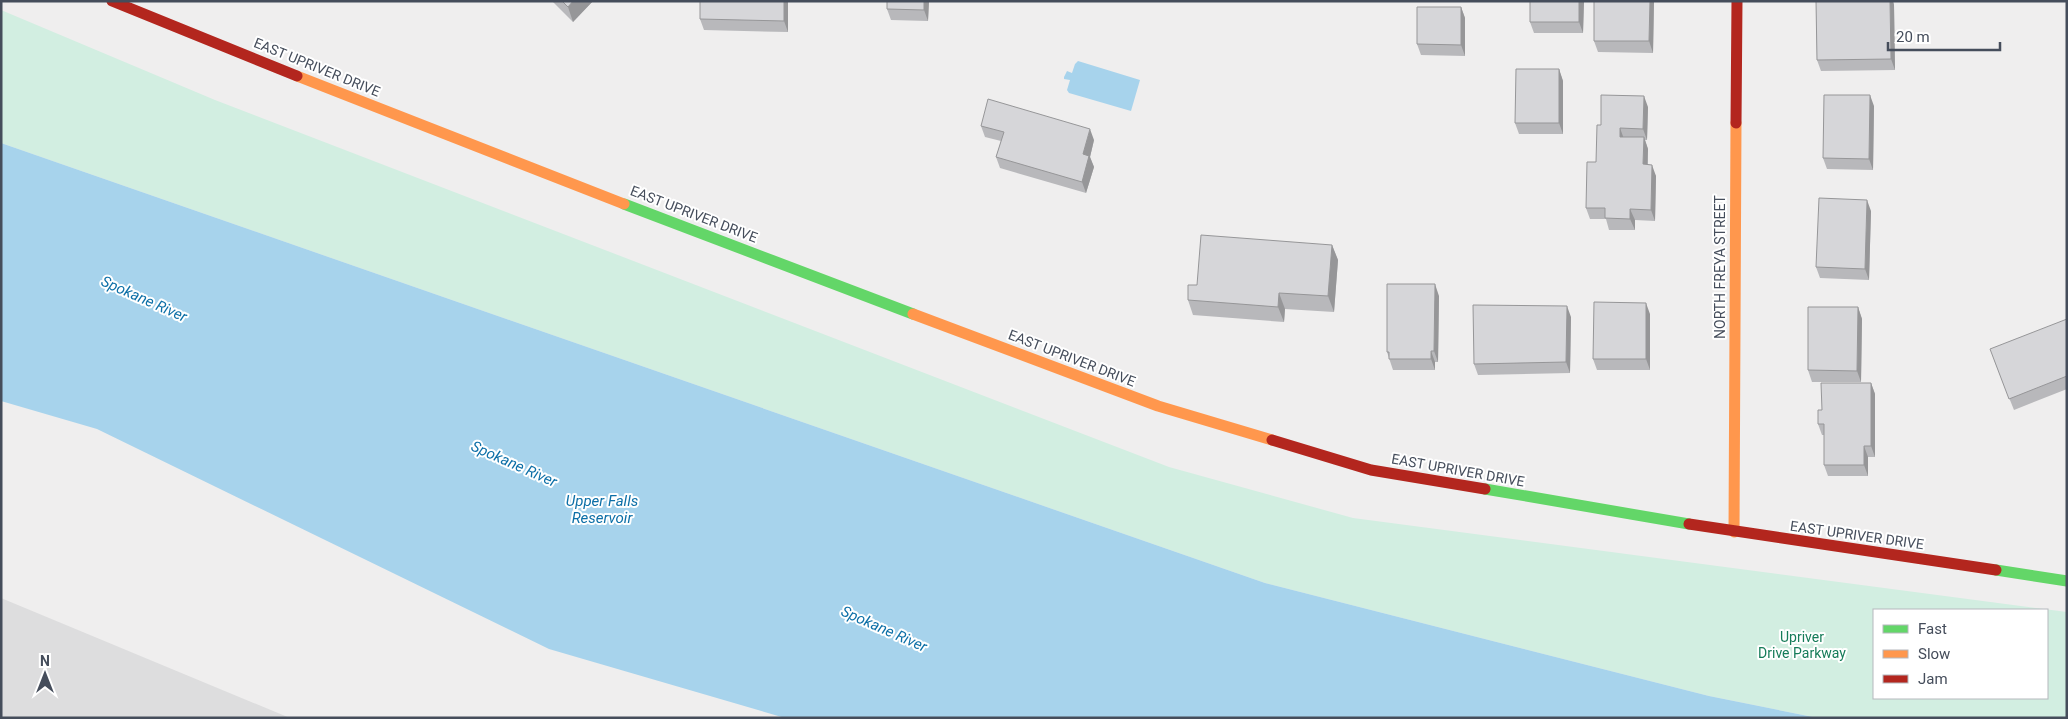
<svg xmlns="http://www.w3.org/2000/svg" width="2068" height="719" viewBox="0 0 2068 719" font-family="Roboto,sans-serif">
	<rect width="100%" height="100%" fill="#efeeee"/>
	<!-- education -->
	<path fill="#ddddde" d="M 1,598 L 290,718 L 1,718 Z"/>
	<!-- park -->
	<path fill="#d2eee1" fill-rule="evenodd" d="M 1,10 L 215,100 L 1169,467 L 1353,518 L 2067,612 L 2067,718 L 1818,718 L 1709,696 L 1265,583 L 1,143 ZM 1874,610 L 2047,610 L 2047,698 L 1874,698 Z"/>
	<!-- water -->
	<path fill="#a7d3ec" d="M 1078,61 L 1140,80 L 1131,111 L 1069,93 L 1067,90 L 1070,80 L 1064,79 L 1064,77 L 1067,71 L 1072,73 L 1075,64 Z
		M 1,143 L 1265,583 L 1709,696 L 1818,718 L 785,718 L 549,649 L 97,429 L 1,401 Z"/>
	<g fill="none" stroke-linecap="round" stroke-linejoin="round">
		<!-- fast -->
		<path stroke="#63d668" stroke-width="11" d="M 624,204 L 913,314
			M 1485,489 L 1689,524
			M 1996,570 L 2067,581"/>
		<!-- slow -->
		<path stroke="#ff974d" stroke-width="11" d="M 297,76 L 624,204
			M 913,314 L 1158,406 L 1272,440
			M 1734,532 L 1736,123"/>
		<!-- jam -->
		<path stroke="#b3261e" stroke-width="11" d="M 112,1 L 297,76
			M 1736,123 L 1737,1
			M 1272,440 L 1371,470 L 1485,489
			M 1689,524 L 1996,570"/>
	</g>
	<!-- wall -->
	<path fill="#b8b8bb" d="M 552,1 L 593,1 L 573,22 Z
		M 788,1 L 788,32 L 704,30 L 700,19 Z
		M 929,1 L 928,21 L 891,20 L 887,9 Z
		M 1530,1 L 1584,1 L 1583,33 L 1534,33 L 1530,22 Z
		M 1594,1 L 1654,1 L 1653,53 L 1598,52 L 1594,41 Z
		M 1816,1 L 1893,1 L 1894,5 L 1895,70 L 1821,71 L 1817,60 Z
		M 1461,7 L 1465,18 L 1465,56 L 1421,55 L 1417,44 Z
		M 1559,69 L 1563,81 L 1563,134 L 1519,134 L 1515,123 Z
		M 1874,106 L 1873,170 L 1827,169 L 1823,158 Z
		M 1648,107 L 1647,140 L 1645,140 L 1648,149 L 1648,164 L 1656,176 L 1655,221 L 1635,220 L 1635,230 L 1609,230 L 1606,219 L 1590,219 L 1586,208 L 1596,162 L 1601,125 Z
		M 981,126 L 1094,140 L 1090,157 L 1094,167 L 1086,193 L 1000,168 L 996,157 L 1001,141 L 985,137 Z
		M 1871,211 L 1869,280 L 1820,278 L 1816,267 Z
		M 1332,245 L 1338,260 L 1334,312 L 1285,309 L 1284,322 L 1193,315 L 1188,300 L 1197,285 Z
		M 1439,296 L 1438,362 L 1435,362 L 1435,370 L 1393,370 L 1387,352 Z
		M 1858,307 L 1862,319 L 1861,382 L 1812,382 L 1808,370 Z
		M 1650,314 L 1650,370 L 1597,370 L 1593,359 Z
		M 1571,317 L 1570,373 L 1478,375 L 1474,364 Z
		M 2067,319 L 2067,389 L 2014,410 L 1994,360 Z
		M 1871,383 L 1875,394 L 1875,457 L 1868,457 L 1868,476 L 1828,476 L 1824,465 L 1824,435 L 1822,435 L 1818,424 L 1822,410 Z"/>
	<!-- shaded-wall -->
	<path fill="#969698" d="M 573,1 L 593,1 L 573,22 L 568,7 Z
		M 784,1 L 788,1 L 788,32 L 784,21 Z
		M 924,1 L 929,1 L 928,21 L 924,10 Z
		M 1579,1 L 1584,1 L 1583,33 L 1579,22 Z
		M 1650,1 L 1654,1 L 1653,53 L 1649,41 Z
		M 1890,1 L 1893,1 L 1894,5 L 1895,70 L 1891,59 Z
		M 1461,7 L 1465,18 L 1465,56 L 1461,45 Z
		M 1559,69 L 1563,81 L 1563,134 L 1559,123 Z
		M 1870,95 L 1874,106 L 1873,170 L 1869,159 Z
		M 1644,96 L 1648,107 L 1647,140 L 1643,129 Z
		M 1620,128 L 1624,139 L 1620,137 Z
		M 1090,129 L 1094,140 L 1090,157 L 1094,167 L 1086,193 L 1082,182 L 1083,154 Z
		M 1644,137 L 1648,149 L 1647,175 L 1643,164 Z
		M 1652,165 L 1656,176 L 1655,221 L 1651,210 Z
		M 1867,200 L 1871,211 L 1869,280 L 1865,269 Z
		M 1630,209 L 1635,220 L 1635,230 L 1630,219 Z
		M 1332,245 L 1338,260 L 1334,312 L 1328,296 Z
		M 1435,284 L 1439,296 L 1438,362 L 1434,351 Z
		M 1279,293 L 1285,309 L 1284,322 L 1278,307 Z
		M 1646,303 L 1650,314 L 1650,370 L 1646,359 Z
		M 1567,306 L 1571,317 L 1570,373 L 1566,362 Z
		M 1858,307 L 1862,319 L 1861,382 L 1857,371 Z
		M 1431,351 L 1435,362 L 1435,370 L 1431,359 Z
		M 1871,383 L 1875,394 L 1875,457 L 1871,446 Z
		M 1864,446 L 1868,457 L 1868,476 L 1864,465 Z"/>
	<!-- building -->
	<path fill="#d6d6d9" stroke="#969698" d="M 562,1 L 573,1 L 568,7 Z
		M 700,1 L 784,1 L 784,21 L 700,19 Z
		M 887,1 L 924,1 L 924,10 L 887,9 Z
		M 1530,1 L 1579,1 L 1579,22 L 1530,22 Z
		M 1594,1 L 1650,1 L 1649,41 L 1594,41 Z
		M 1816,1 L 1890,1 L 1891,59 L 1817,60 Z
		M 1417,7 L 1461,7 L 1461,45 L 1417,44 Z
		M 1516,69 L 1559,69 L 1559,123 L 1515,123 Z
		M 1601,95 L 1644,96 L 1643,129 L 1620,128 L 1620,137 L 1644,137 L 1643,164 L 1652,165 L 1651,210 L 1630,209 L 1630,219 L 1605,218 L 1605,208 L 1586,208 L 1587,162 L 1596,162 L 1597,125 L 1601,125 Z
		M 1824,95 L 1870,95 L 1869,159 L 1823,158 Z
		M 988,99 L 1090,129 L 1083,154 L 1089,156 L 1082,182 L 996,157 L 1004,132 L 981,126 Z
		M 1819,198 L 1867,200 L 1865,269 L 1816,267 Z
		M 1201,235 L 1332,245 L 1328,296 L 1279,293 L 1278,307 L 1188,300 L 1188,285 L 1197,285 Z
		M 1387,284 L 1435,284 L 1434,351 L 1431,351 L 1431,359 L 1389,359 L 1389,352 L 1387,352 Z
		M 1594,302 L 1646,303 L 1646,359 L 1593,359 Z
		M 1473,305 L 1567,306 L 1566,362 L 1474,364 Z
		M 1808,307 L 1858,307 L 1857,371 L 1808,370 Z
		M 2067,319 L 2067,376 L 2009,399 L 1990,349 Z
		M 1821,383 L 1871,383 L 1871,446 L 1864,446 L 1864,465 L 1824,465 L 1824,424 L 1818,424 L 1818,410 L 1822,410 Z"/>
	<g text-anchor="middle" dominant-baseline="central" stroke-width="4" stroke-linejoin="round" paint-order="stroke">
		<!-- street labels -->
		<g font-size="14" fill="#454d5b" stroke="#fff">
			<text transform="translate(317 67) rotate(22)">EAST UPRIVER DRIVE</text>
			<text transform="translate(694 214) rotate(21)">EAST UPRIVER DRIVE</text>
			<text transform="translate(1720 267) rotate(-90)">NORTH FREYA STREET</text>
			<text transform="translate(1072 358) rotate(21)">EAST UPRIVER DRIVE</text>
			<text transform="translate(1458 470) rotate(10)">EAST UPRIVER DRIVE</text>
			<text transform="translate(1857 535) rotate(8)">EAST UPRIVER DRIVE</text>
		</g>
		<!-- park labels -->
		<g font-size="14" fill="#167c59" stroke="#fff">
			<text x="1802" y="637">Upriver<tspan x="1802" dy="16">Drive Parkway</tspan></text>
		</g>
		<!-- water labels -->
		<g font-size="15" font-style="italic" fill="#0c6fa7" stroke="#fff">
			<text transform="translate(144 299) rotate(24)">Spokane River</text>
			<text transform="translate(514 464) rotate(24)">Spokane River</text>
			<text x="602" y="501">Upper Falls<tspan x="602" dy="17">Reservoir</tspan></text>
			<text transform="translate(884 629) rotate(24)">Spokane River</text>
		</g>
	</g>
	<!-- border -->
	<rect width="2068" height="719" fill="none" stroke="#454d5b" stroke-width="5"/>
	<!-- legend -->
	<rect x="1873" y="609" width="175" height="90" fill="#ffffff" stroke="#b5b8bd"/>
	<rect x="1883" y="625" width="25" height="8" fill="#63d668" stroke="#b5b8bd"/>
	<text x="1918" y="634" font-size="15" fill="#454d5b">Fast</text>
	<rect x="1883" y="650" width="25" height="8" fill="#ff974d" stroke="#b5b8bd"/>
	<text x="1918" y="659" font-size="15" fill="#454d5b">Slow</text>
	<rect x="1883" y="675" width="25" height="8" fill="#b3261e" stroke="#b5b8bd"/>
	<text x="1918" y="684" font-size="15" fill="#454d5b">Jam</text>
	<!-- north arrow -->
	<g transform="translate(45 674)" stroke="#ffffff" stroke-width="4" paint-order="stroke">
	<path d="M0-4L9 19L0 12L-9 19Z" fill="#454d5b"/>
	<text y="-8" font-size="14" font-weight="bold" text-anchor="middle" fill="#454d5b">N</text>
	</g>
	<!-- scale -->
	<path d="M1888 42v8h112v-8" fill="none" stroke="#454d5b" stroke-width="2.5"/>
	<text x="1896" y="42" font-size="15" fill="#454d5b" stroke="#ffffff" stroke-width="4" paint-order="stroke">20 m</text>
</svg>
